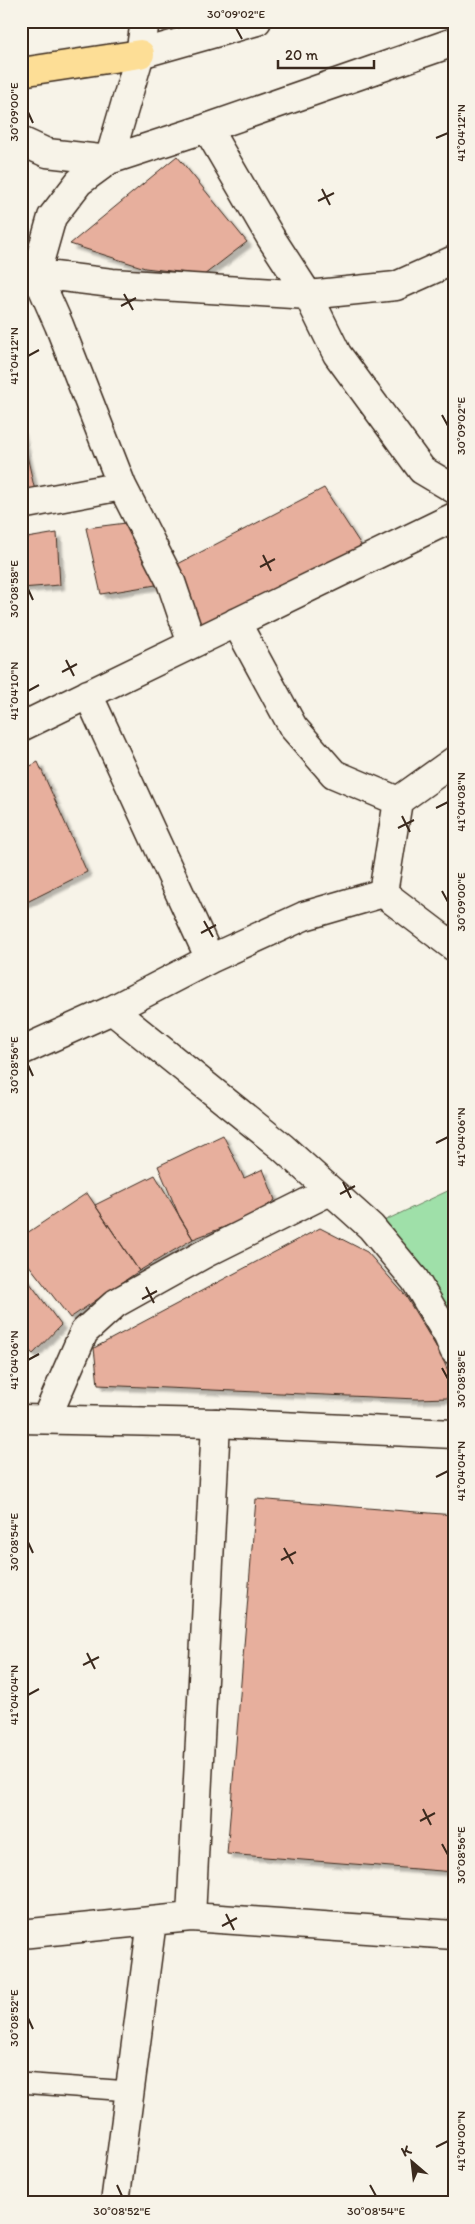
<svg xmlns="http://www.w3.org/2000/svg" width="475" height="2224" viewBox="0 0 475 2224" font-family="Itim,sans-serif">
	<defs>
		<filter id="shadow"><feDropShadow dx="4.5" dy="4.5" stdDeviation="1" flood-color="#0004"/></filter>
	</defs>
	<rect width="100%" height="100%" fill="#f7f3e8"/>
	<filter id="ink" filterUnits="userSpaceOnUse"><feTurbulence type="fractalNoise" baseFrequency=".02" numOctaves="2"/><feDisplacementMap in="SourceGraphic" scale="10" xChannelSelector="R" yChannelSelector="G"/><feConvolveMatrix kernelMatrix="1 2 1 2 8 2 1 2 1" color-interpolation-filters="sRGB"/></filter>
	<g filter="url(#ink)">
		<!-- green -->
		<path fill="#9fe0a9" stroke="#6d8564" d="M 454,1188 L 454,1350 L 371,1227 Z"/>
		<!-- building -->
		<path fill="#e7af9d" stroke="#3b2a1e" filter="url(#shadow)" d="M 177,156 L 247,242 L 204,275 L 145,268 L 70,244 Z
			M 21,429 L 35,491 L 21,493 Z
			M 324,488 L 363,548 L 203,629 L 174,566 Z
			M 134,522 L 168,583 L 101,594 L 86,528 Z
			M 57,533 L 60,585 L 21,588 L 21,539 Z
			M 38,762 L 87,872 L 21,905 L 21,771 Z
			M 223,1135 L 244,1178 L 263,1169 L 275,1200 L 253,1216 L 193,1239 L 180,1218 L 158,1166 Z
			M 155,1175 L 193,1239 L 139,1271 L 95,1205 Z
			M 87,1193 L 139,1271 L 70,1318 L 21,1255 L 21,1237 Z
			M 320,1228 L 367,1252 L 405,1295 L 440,1353 L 454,1384 L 454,1388 L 447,1398 L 417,1399 L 98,1385 L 94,1348 Z
			M 21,1271 L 61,1325 L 33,1354 L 21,1342 Z
			M 256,1499 L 454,1515 L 454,1872 L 227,1854 Z"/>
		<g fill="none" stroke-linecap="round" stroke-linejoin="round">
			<!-- service casing -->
			<g stroke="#3b2a1e" stroke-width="22">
				<path id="service" d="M 21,2083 L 129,2091"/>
			</g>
			<!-- minor casing -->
			<g stroke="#3b2a1e" stroke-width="31">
				<path id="minor" d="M 207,128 L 454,42
					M 21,141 L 47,153 L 109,160 L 207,128 L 271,238 L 308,295 L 337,354 L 422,470 L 454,489
					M 21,272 L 112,283 L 308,295 L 396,286 L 454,260
					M 21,283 L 36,273 L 52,217 L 79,182 L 109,160 L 140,54 L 145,21
					M 122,486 L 171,582 L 192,644
					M 21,505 L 122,486 L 59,325 L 36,273
					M 236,622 L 293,727 L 334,774 L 398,801
					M 88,694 L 210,959
					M 21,727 L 454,517
					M 383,893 L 398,801 L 454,761
					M 112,1010 L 282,1147 L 371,1227 L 415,1280 L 448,1336 L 454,1350
					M 21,1051 L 112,1010 L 210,959 L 304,916 L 383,893 L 454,947
					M 46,1419 L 84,1332 L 116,1303 L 204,1254 L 330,1191
					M 191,1917 L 216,1423
					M 21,1934 L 191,1917 L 454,1935
					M 115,2203 L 152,1921"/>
			</g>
			<!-- tertiary casing -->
			<g stroke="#3b2a1e" stroke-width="31">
				<path id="tertiary" d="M 140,54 L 257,21
					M 21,1419 L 216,1423 L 454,1434"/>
			</g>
			<!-- primary casing -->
			<g stroke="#3b2a1e" stroke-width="31">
				<path id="primary" d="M 21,72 L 140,54"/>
			</g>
			<!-- service -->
			<use href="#service" stroke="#f7f3e8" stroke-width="19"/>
			<!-- minor -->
			<use href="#minor" stroke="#f7f3e8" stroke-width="28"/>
			<!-- tertiary -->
			<use href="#tertiary" stroke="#f7f3e8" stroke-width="28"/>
			<!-- primary -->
			<use href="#primary" stroke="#fdde96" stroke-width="28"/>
		</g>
	</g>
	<!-- ticks -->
	<path fill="none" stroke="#3b2a1e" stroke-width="2" d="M 236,28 L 242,39M 28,112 L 33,123M 436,138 L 448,133M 322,189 L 330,205M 318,201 L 334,193M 124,294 L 133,310M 121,306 L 136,298M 28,356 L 39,350M 442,415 L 448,426M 263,555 L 271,571M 260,567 L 275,559M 28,589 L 33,600M 66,660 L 74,676M 62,672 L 77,664M 28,691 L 39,685M 436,808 L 448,802M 402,816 L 410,832M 398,828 L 414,820M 442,891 L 448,902M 204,921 L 213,937M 201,933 L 216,925M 28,1065 L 33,1076M 436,1143 L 448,1137M 343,1182 L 351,1198M 340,1194 L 355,1186M 146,1287 L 154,1303M 142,1299 L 157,1291M 28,1360 L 39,1354M 442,1368 L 448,1379M 436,1477 L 448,1471M 28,1542 L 33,1553M 284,1548 L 293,1564M 281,1560 L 296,1552M 87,1653 L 95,1669M 83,1665 L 99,1657M 28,1695 L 39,1689M 423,1809 L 431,1825M 420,1821 L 435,1813M 442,1844 L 448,1855M 226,1914 L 234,1930M 222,1926 L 237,1918M 28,2018 L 33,2029M 436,2147 L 448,2141M 117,2185 L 122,2196M 370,2185 L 376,2196"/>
	<!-- margin -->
	<rect width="475" height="2224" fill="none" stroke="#f7f3e8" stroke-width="55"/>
	<!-- north arrow -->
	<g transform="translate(412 2162) rotate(332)" stroke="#f7f3e8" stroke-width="4" paint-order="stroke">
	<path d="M0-4L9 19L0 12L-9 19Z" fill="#3b2a1e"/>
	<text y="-8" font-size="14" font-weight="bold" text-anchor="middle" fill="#3b2a1e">K</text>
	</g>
	<!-- scale -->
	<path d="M278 60v8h96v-8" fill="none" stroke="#3b2a1e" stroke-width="2.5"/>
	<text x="285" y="60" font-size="15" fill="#3b2a1e" stroke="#f7f3e8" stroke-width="4" paint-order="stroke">20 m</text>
	<rect x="28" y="28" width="420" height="2168" fill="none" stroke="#3b2a1e" stroke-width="2"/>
	<g font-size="12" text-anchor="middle" fill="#3b2a1e">
		<text x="236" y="18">30°09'02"E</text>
		<text transform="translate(14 112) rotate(-90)" y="4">30°09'00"E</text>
		<text transform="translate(461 133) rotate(-90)" y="4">41°04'12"N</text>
		<text transform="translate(14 356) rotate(-90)" y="4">41°04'12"N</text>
		<text transform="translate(461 426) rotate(-90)" y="4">30°09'02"E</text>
		<text transform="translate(14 589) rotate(-90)" y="4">30°08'58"E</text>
		<text transform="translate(14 691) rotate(-90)" y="4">41°04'10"N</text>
		<text transform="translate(461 802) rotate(-90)" y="4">41°04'08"N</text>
		<text transform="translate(461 902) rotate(-90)" y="4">30°09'00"E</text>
		<text transform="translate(14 1065) rotate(-90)" y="4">30°08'56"E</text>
		<text transform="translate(461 1137) rotate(-90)" y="4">41°04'06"N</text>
		<text transform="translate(14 1360) rotate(-90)" y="4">41°04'06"N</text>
		<text transform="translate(461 1379) rotate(-90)" y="4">30°08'58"E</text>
		<text transform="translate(461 1471) rotate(-90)" y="4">41°04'04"N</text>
		<text transform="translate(14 1542) rotate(-90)" y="4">30°08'54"E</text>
		<text transform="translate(14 1695) rotate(-90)" y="4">41°04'04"N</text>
		<text transform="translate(461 1855) rotate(-90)" y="4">30°08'56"E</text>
		<text transform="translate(14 2018) rotate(-90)" y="4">30°08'52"E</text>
		<text transform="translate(461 2141) rotate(-90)" y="4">41°04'00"N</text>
		<text x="122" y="2215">30°08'52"E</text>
		<text x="376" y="2215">30°08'54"E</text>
	</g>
</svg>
